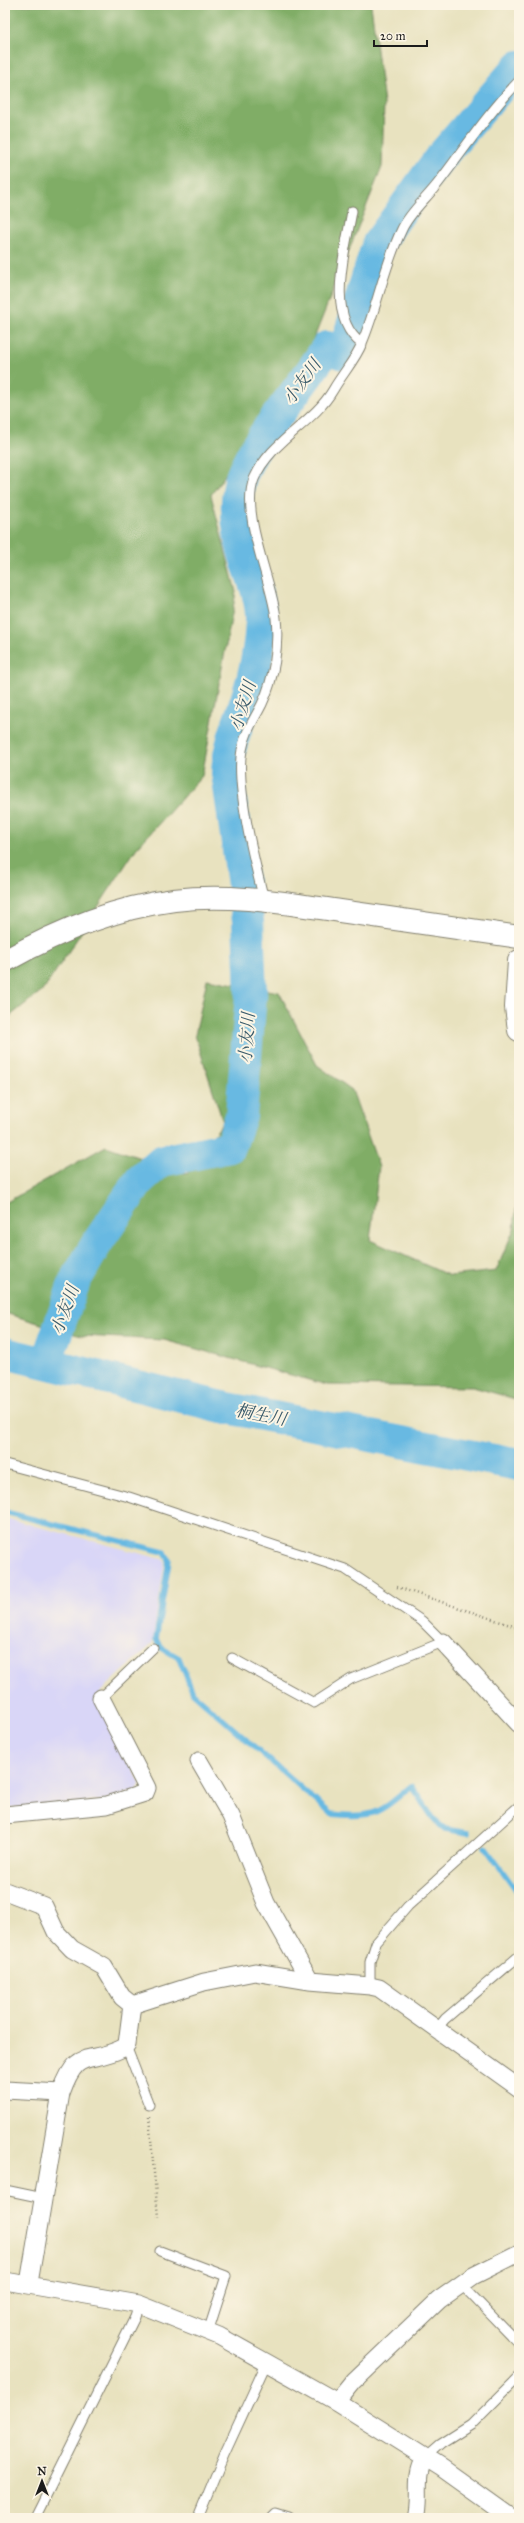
<svg xmlns="http://www.w3.org/2000/svg" width="524" height="2523" viewBox="0 0 524 2523" font-family="'IM FELL Great Primer','Noto Serif JP',serif">
	<rect width="100%" height="100%" fill="#fcf5e5"/>
	<filter id="ink" filterUnits="userSpaceOnUse"><feTurbulence type="fractalNoise" baseFrequency=".025" numOctaves="2"/><feDisplacementMap in="SourceGraphic" scale="8" xChannelSelector="R" yChannelSelector="G"/><feConvolveMatrix kernelMatrix="1 2 1 2 8 2 1 2 1" color-interpolation-filters="sRGB"/></filter>
	<filter id="wash" filterUnits="userSpaceOnUse"><feTurbulence type="fractalNoise" baseFrequency=".012" numOctaves="4" result="noise"/><feDisplacementMap in="SourceGraphic" scale="16" xChannelSelector="R" yChannelSelector="G"/><feGaussianBlur stdDeviation="0.9" result="paint"/><feColorMatrix in="noise" values="0 0 0 0 0 0 0 0 0 0 0 0 0 0 0 0 0 1.4 0 .05"/><feComposite in="paint" operator="in"/></filter>
	<g filter="url(#wash)">
		<rect width="100%" height="100%" fill="#e8e2bf"/>
		<!-- built -->
		<path fill="#d9d6f7" d="M 5,1518 L 165,1560 L 152,1644 L 96,1696 L 140,1783 L 136,1790 L 108,1800 L 5,1809 Z"/>
		<!-- forest -->
		<path fill="#80ad66" stroke="#4e6441" d="M 5,5 L 371,5 L 384,103 L 382,167 L 305,361 L 211,495 L 236,592 L 202,776 L 136,849 L 44,989 L 5,1020 Z
			M 207,979 L 279,992 L 317,1065 L 352,1090 L 379,1167 L 370,1240 L 450,1276 L 496,1271 L 514,1229 L 519,1179 L 519,1400 L 473,1387 L 327,1385 L 164,1340 L 81,1336 L 5,1313 L 5,1203 L 106,1146 L 187,1174 L 223,1122 L 195,1035 Z"/>
		<g fill="none" stroke-linecap="round" stroke-linejoin="round">
			<!-- stream -->
			<path stroke="#67b9e2" stroke-width="5.5" d="M 5,1512 L 164,1552 L 169,1559 L 168,1567 L 156,1639 L 160,1647 L 179,1658 L 193,1693 L 331,1814 C 374,1819 380,1813 411,1786 L 435,1821 L 445,1829 L 468,1833
				M 485,1847 L 519,1894"/>
			<!-- river -->
			<path stroke="#67b9e2" stroke-width="32" d="M 5,1353 L 222,1407 L 519,1465
				M 46,1363 L 75,1281 L 97,1243 L 140,1180 L 161,1161 L 230,1147 L 241,1116 L 251,995 L 248,920 L 227,773 C 228,746 239,722 247,697 C 255,672 260,646 261,620 C 262,590 242,561 239,532 C 236,515 236,495 241,478 C 243,470 248,463 251,456 C 272,417 304,385 327,347 L 343,354 L 378,243 L 438,160 L 519,66"/>
		</g>
	</g>
	<g filter="url(#ink)">
		<g fill="none" stroke-linecap="round" stroke-linejoin="round">
			<!-- lane casing -->
			<g stroke="#827f6e" stroke-width="11">
				<path id="lane" d="M 352,211 C 346,248 324,317 362,344
					M 264,900 C 255,864 235,785 242,750 C 245,732 254,720 262,704 C 274,679 279,646 276,618 C 272,581 240,514 254,479 C 270,441 313,424 333,390 C 342,374 356,359 362,343 C 378,305 384,266 402,229 C 410,212 427,198 439,182 C 465,148 489,112 519,81
					M 5,1464 L 129,1497 L 345,1569 L 422,1621 L 443,1642 L 351,1679 L 314,1703 L 232,1658
					M 101,1698 L 153,1648
					M 370,1986 L 370,1962 L 376,1943 L 408,1906 L 519,1806
					M 436,2030 L 445,2019 L 519,1956
					M 126,2046 L 149,2105
					M 5,2190 L 43,2198
					M 160,2251 L 226,2276 L 208,2332
					M 461,2284 L 519,2344
					M 425,2458 L 441,2444 L 471,2425 L 519,2377
					M 35,2518 L 135,2317 L 139,2304
					M 198,2518 L 224,2455 L 266,2364
					M 272,2518 L 276,2514 L 289,2518"/>
			</g>
			<!-- street casing -->
			<g stroke="#827f6e" stroke-width="19">
				<path id="street" d="M 443,1642 L 519,1724
					M 199,1761 L 231,1816 L 266,1903 L 310,1981
					M 5,1815 L 107,1805 L 145,1793 L 147,1788 L 145,1784 L 101,1698
					M 5,1891 L 44,1906 L 56,1932 L 72,1949 L 104,1967 L 122,1997 L 132,2005 L 127,2044 L 123,2048 C 86,2066 78,2046 61,2093 L 29,2283
					M 132,2005 L 204,1982 L 255,1972 L 310,1981 L 370,1986 L 379,1988 L 519,2088
					M 5,2090 L 61,2093
					M 5,2281 L 139,2304 L 219,2336 L 337,2402 L 442,2468 L 512,2518
					M 337,2402 L 354,2381 L 439,2300 L 473,2276 L 519,2253
					M 416,2518 C 422,2498 413,2476 425,2458"/>
			</g>
			<!-- secondary casing -->
			<g stroke="#827f6e" stroke-width="24">
				<path id="secondary" d="M 5,961 C 58,931 113,908 174,900 C 230,893 285,903 340,911 C 399,919 459,928 519,937
					M 519,961 L 516,1007 L 519,1030"/>
			</g>
			<!-- path -->
			<path stroke="#827f6e" stroke-width="2.5" stroke-dasharray="1 3" stroke-linecap="butt" d="M 397,1587 L 519,1628
				M 149,2117 L 158,2217"/>
			<!-- lane -->
			<use href="#lane" stroke="#fff" stroke-width="9"/>
			<!-- street -->
			<use href="#street" stroke="#fff" stroke-width="17"/>
			<!-- secondary -->
			<use href="#secondary" stroke="#fff" stroke-width="22"/>
		</g>
	</g>
	<g text-anchor="middle" dominant-baseline="central" stroke-width="4" stroke-linejoin="round" paint-order="stroke">
		<!-- water labels -->
		<g font-size="17" font-style="italic" fill="#3a5b6b" stroke="#fcf5e5">
			<text transform="translate(302 382) rotate(-54)">小友川</text>
			<text transform="translate(243 706) rotate(-73)">小友川</text>
			<text transform="translate(247 1038) rotate(-86)">小友川</text>
			<text transform="translate(65 1310) rotate(-70)">小友川</text>
			<text transform="translate(261 1415) rotate(11)">桐生川</text>
		</g>
	</g>
	<!-- margin -->
	<rect width="524" height="2523" fill="none" stroke="#fcf5e5" stroke-width="20"/>
	<!-- north arrow -->
	<g transform="translate(42 2481)" stroke="#fcf5e5" stroke-width="3" paint-order="stroke">
	<path d="M0-3L7 15L0 10L-7 15Z" fill="#1c1c1c"/>
	<text y="-6" font-size="11" font-weight="bold" text-anchor="middle" fill="#1c1c1c">N</text>
	</g>
	<!-- scale -->
	<path d="M374 40v6h53v-6" fill="none" stroke="#1c1c1c" stroke-width="2"/>
	<text x="380" y="40" font-size="12" fill="#1c1c1c" stroke="#fcf5e5" stroke-width="3" paint-order="stroke">20 m</text>
</svg>
